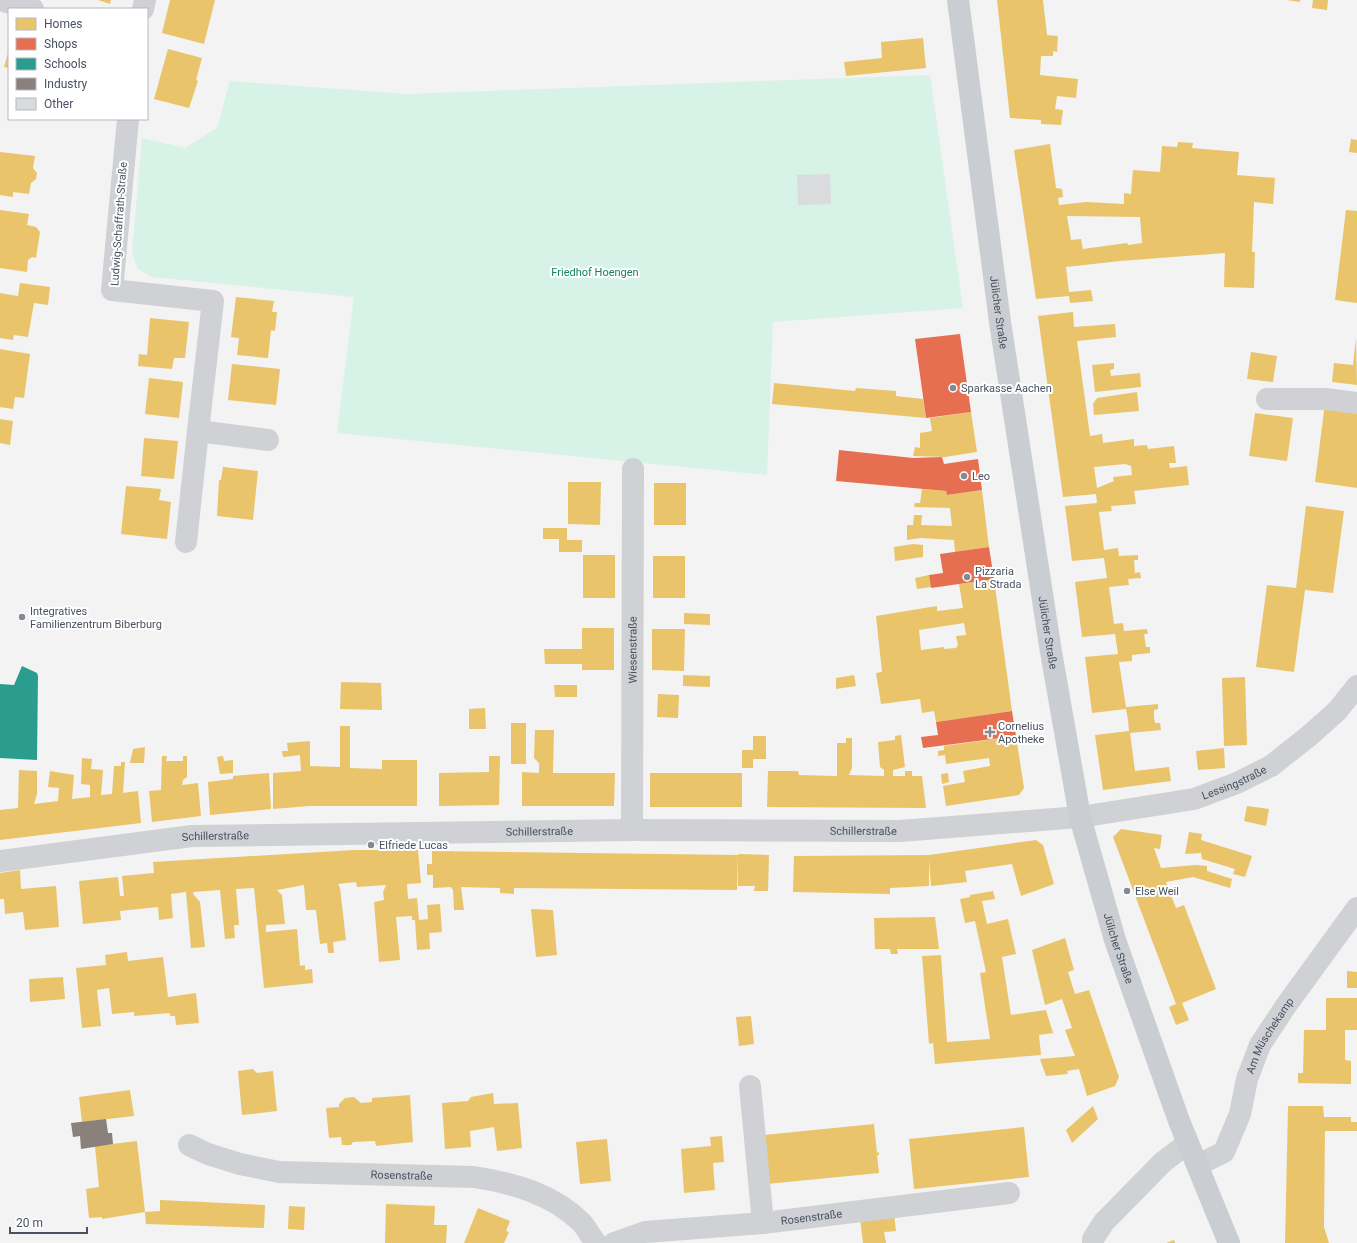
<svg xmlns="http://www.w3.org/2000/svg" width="1357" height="1243" viewBox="0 0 1357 1243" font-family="Roboto,sans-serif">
	<rect width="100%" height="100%" fill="#f3f3f3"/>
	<!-- green -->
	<path fill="#d7f2e6" d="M 930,75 L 963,308 L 773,322 L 767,475 L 337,433 L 354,297 L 152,277 L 138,269 L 132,253 L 142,138 L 185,148 L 217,128 L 230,81 L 406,94 Z"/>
	<!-- homes -->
	<path fill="#e9c46a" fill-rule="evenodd" d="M 98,0 L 111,0 L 110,4 Z
		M 170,0 L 215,0 L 204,44 L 162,33 Z
		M 997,0 L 1043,0 L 1047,35 L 1058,36 L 1057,52 L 1053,51 L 1053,56 L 1041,56 L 1040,75 L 1078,79 L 1076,98 L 1057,96 L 1055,109 L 1063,110 L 1061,125 L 1041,124 L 1041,120 L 1010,118 Z
		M 1287,0 L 1300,0 L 1300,2 Z
		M 1313,0 L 1328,0 L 1327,10 L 1312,8 Z
		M 923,38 L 926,68 L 846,76 L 844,62 L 882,58 L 881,42 Z
		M 168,49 L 202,58 L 196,80 L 198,81 L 189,108 L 154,99 Z
		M 9,50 L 9,68 L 4,67 Z
		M 1351,139 L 1357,140 L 1357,153 L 1349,152 Z
		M 1178,142 L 1193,143 L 1192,148 L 1239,152 L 1237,175 L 1275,178 L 1273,204 L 1254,202 L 1252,252 L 1255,252 L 1254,288 L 1224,287 L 1225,253 L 1120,261 L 1066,267 L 1069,292 L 1091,290 L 1093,301 L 1070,303 L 1069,296 L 1036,299 L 1014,150 L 1050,144 L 1056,188 L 1062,189 L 1063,197 L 1058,198 L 1059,205 L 1086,202 L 1124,204 L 1124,193 L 1131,194 L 1133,170 L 1160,172 L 1162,146 L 1177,147 ZM 1067,216 L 1140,217 L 1142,243 L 1128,245 L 1127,243 L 1083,249 L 1081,239 L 1071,240 Z
		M 0,152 L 35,156 L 33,168 L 37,173 L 36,179 L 31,183 L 29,194 L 13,192 L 13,197 L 0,195 Z
		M 0,210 L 29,214 L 27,225 L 36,227 L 40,232 L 36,258 L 32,257 L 28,260 L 27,272 L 0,268 Z
		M 1346,210 L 1357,211 L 1357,303 L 1335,300 Z
		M 20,283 L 50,287 L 48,305 L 34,303 L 28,337 L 14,335 L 13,340 L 0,338 L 0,293 L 18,296 Z
		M 236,297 L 274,301 L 272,312 L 277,312 L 275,331 L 271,330 L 268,358 L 237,355 L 239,338 L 231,337 Z
		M 1073,312 L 1074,327 L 1115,324 L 1116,337 L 1077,341 L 1090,436 L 1102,434 L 1103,443 L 1134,439 L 1134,446 L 1147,445 L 1148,449 L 1174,446 L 1176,463 L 1169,463 L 1170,468 L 1187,466 L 1189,485 L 1134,491 L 1136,504 L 1111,506 L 1112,511 L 1099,512 L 1104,550 L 1118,548 L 1119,556 L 1138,555 L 1138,560 L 1134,560 L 1135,573 L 1140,572 L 1141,578 L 1128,579 L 1129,585 L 1109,587 L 1114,624 L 1123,623 L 1124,631 L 1147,629 L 1148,634 L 1144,634 L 1146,647 L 1150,647 L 1150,653 L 1132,655 L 1132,661 L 1119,662 L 1126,707 L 1158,704 L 1158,709 L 1154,710 L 1154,717 L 1155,723 L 1160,723 L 1161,730 L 1130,733 L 1135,771 L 1169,767 L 1171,781 L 1103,790 L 1095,735 L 1129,731 L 1128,720 L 1126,709 L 1092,713 L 1085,657 L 1118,654 L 1115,634 L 1082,637 L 1075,582 L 1107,578 L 1104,558 L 1072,561 L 1065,506 L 1097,503 L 1096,494 L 1063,497 L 1038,316 ZM 1125,464 L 1131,466 L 1132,475 L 1113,477 L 1114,481 L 1097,488 L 1094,467 Z
		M 150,318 L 189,322 L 185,358 L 174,358 L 172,369 L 138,366 L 139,354 L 147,355 Z
		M 1356,338 L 1357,385 L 1332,382 L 1334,363 L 1353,365 Z
		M 0,349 L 30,354 L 24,398 L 15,397 L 13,409 L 0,407 Z
		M 1251,352 L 1277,356 L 1273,382 L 1247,379 Z
		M 1114,363 L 1114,369 L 1110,370 L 1111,376 L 1140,373 L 1141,387 L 1095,392 L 1092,365 Z
		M 232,364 L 280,369 L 276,405 L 228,400 Z
		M 149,378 L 183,382 L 179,418 L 145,414 Z
		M 774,383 L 855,391 L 856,388 L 896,391 L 896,396 L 923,399 L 926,418 L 772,404 Z
		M 1137,392 L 1139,411 L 1094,415 L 1093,404 L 1097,398 Z
		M 1325,403 L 1357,407 L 1357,488 L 1315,482 Z
		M 971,412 L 977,452 L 945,457 L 913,456 L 915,447 L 920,448 L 920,433 L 932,431 L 930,418 Z
		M 1255,413 L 1293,418 L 1287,461 L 1249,456 Z
		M 0,419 L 13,421 L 10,445 L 0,443 Z
		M 144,438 L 178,441 L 174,479 L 141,476 Z
		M 223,467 L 258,471 L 253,520 L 217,516 L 219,480 L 221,480 Z
		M 568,482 L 601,482 L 600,525 L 568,524 Z
		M 654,483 L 686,483 L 686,525 L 654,525 Z
		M 126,486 L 161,489 L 159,500 L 171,502 L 167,539 L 121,534 Z
		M 922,489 L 946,491 L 947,495 L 982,490 L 989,547 L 955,552 L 954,540 L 921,538 L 907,540 L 907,525 L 913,525 L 914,515 L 922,515 L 921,525 L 952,526 L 950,508 L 914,507 L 915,503 L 920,503 Z
		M 1306,506 L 1344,511 L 1333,593 L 1305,590 L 1294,672 L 1256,667 L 1267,585 L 1296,588 Z
		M 543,528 L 567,528 L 567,540 L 582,540 L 582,552 L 559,552 L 559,539 L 543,539 Z
		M 913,544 L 923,545 L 923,557 L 895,561 L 894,547 Z
		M 583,555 L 615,555 L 615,598 L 583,598 Z
		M 653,556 L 685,556 L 685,598 L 653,598 Z
		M 929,575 L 931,587 L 917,589 L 915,578 Z
		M 994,579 L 1012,711 L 936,722 L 934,711 L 922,713 L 920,699 L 881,704 L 876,673 L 882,672 L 876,616 L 937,606 L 937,611 L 963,608 L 959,584 ZM 964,623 L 966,635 L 956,636 L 958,645 L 956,648 L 944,649 L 944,647 L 921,650 L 919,630 Z
		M 684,613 L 710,614 L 710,625 L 684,624 Z
		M 582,628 L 614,628 L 614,670 L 582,670 L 582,664 L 545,664 L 544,649 L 582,649 Z
		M 652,629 L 685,629 L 684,671 L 652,670 Z
		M 683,675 L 710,676 L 710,687 L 683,686 Z
		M 854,675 L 856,686 L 836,689 L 836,678 Z
		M 1245,677 L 1247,745 L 1224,746 L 1222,678 Z
		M 341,682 L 381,683 L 382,710 L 340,709 Z
		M 554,685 L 577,685 L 577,697 L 555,697 Z
		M 658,694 L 679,695 L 678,718 L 657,717 Z
		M 485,708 L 486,729 L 469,729 L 469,709 Z
		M 511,723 L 526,723 L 526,764 L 511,764 Z
		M 340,726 L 350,726 L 350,768 L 382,769 L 382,760 L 417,760 L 417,806 L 309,806 L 273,809 L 273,773 L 301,771 L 300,755 L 283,757 L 282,751 L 288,751 L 287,743 L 310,741 L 310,766 L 340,767 Z
		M 535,730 L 554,730 L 553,773 L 615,773 L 614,806 L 522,806 L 522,772 L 539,773 L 539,763 L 534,758 Z
		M 901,735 L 905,767 L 893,770 L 893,776 L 905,776 L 905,771 L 912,771 L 912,776 L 922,776 L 926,808 L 767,807 L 768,771 L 798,771 L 799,775 L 837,776 L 837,743 L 846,743 L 846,738 L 852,738 L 852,768 L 849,775 L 884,776 L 884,770 L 880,767 L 878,742 L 895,740 L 895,736 Z
		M 753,736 L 766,736 L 766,759 L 753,759 L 753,768 L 742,768 L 742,750 L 753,750 Z
		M 1016,736 L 1024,788 L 1019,795 L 946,806 L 943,786 L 965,782 L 963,771 L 990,766 L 989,758 L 946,764 L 945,755 L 938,756 L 938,751 L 944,750 L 944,746 Z
		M 145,747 L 144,763 L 130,763 L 133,749 Z
		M 1224,748 L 1225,768 L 1198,770 L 1196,751 Z
		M 162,756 L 167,756 L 166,761 L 183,761 L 183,756 L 187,756 L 187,777 L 183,780 L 182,785 L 198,783 L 201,816 L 152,822 L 149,791 L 161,790 Z
		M 223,756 L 224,761 L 233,760 L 233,773 L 220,774 L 217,757 Z
		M 489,756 L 500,756 L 499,805 L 439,806 L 439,773 L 489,772 Z
		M 82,758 L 92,759 L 91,769 L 103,770 L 101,795 L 112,794 L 114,766 L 121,766 L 121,762 L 125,762 L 123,793 L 138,791 L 141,823 L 0,840 L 0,810 L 18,808 L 19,770 L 37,771 L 37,794 L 34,804 L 58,801 L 59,788 L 48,787 L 50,771 L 74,775 L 72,799 L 90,797 L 90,785 L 81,784 Z
		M 269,773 L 271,809 L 210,815 L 208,782 L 233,779 L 233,776 Z
		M 650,773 L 742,773 L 742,807 L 650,807 Z
		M 948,773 L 949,782 L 942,784 L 941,774 Z
		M 1247,806 L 1269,809 L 1266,826 L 1244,821 Z
		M 1121,829 L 1162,835 L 1160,849 L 1154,848 L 1161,868 L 1195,865 L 1207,866 L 1207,871 L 1232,879 L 1230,888 L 1193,877 L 1166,882 L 1176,908 L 1184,905 L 1216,989 L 1182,1003 L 1189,1020 L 1176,1025 L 1169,1007 L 1176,1004 L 1113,837 Z
		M 1189,832 L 1202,834 L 1201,840 L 1252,856 L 1245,877 L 1233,874 L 1235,869 L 1202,859 L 1201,853 L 1185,854 Z
		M 1036,840 L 1043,845 L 1054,884 L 1021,896 L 1012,864 L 965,871 L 967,882 L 931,886 L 929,860 L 929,886 L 890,888 L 890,894 L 793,892 L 794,856 L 929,855 Z
		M 354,850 L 418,850 L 421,883 L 407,884 L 408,899 L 417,898 L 419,920 L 428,919 L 427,905 L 440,904 L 442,932 L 429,933 L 430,949 L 417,950 L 415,920 L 412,920 L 412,916 L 396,917 L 400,960 L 379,962 L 374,902 L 384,900 L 383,892 L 386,885 L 357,887 L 356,882 L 338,884 L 340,888 L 346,940 L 333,942 L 334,953 L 328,953 L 327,943 L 320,944 L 316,910 L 306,910 L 304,885 L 277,890 L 282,895 L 285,924 L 266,925 L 266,932 L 297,929 L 300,966 L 305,965 L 305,970 L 312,969 L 313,983 L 264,988 L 254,888 L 236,889 L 239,925 L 234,925 L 235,938 L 225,939 L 220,890 L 193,892 L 194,895 L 200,902 L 205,947 L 191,948 L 186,892 L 171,894 L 173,918 L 159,920 L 158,907 L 120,911 L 121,920 L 83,924 L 79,881 L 118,877 L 120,896 L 124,896 L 122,876 L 154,873 L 153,862 Z
		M 432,851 L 738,855 L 737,890 L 514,888 L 514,894 L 500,893 L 500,888 L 461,887 L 464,910 L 454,910 L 453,890 L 451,887 L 433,888 L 433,875 L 427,875 L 427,864 L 432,864 Z
		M 738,854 L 769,855 L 768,891 L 754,891 L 755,886 L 738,886 Z
		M 20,870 L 21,889 L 56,886 L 59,927 L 25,930 L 23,912 L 5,914 L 4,899 L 0,899 L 0,873 Z
		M 993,891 L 995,899 L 982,901 L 987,924 L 1008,919 L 1016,954 L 1002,957 L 1011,1015 L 1046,1010 L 1053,1033 L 1039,1035 L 1041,1055 L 935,1064 L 933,1043 L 929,1044 L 922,956 L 941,955 L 947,1042 L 990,1039 L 980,973 L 986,972 L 975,921 L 965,923 L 960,899 L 970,897 L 970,895 Z
		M 531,909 L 553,910 L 557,955 L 536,957 Z
		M 935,917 L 939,949 L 897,949 L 898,954 L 891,954 L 890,949 L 875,949 L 874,918 Z
		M 1065,938 L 1074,970 L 1068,972 L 1075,994 L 1089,990 L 1119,1077 L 1115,1086 L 1087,1096 L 1079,1069 L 1067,1071 L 1068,1074 L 1046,1076 L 1040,1059 L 1075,1056 L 1065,1030 L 1072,1028 L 1062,999 L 1045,1005 L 1032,950 Z
		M 127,952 L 128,961 L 163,957 L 168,997 L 196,993 L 199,1023 L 176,1025 L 175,1016 L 170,1016 L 170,1013 L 134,1016 L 134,1012 L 112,1014 L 109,988 L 97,990 L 101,1026 L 82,1028 L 76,968 L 106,965 L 105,955 Z
		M 1347,971 L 1357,972 L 1357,988 L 1347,988 Z
		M 63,977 L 65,999 L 30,1002 L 29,979 Z
		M 1326,998 L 1357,998 L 1357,1030 L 1345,1030 L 1345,1060 L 1351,1061 L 1351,1084 L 1298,1083 L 1298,1073 L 1303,1073 L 1304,1030 L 1326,1030 Z
		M 751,1016 L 754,1044 L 739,1046 L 736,1017 Z
		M 253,1069 L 257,1073 L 273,1071 L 277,1111 L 242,1115 L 238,1071 Z
		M 130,1090 L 134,1116 L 82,1122 L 79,1097 Z
		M 493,1093 L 494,1104 L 518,1103 L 522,1148 L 497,1151 L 494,1127 L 470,1131 L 471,1147 L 445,1149 L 442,1103 L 468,1101 L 471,1097 Z
		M 410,1095 L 413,1142 L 376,1146 L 375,1141 L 353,1142 L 351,1145 L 342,1145 L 341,1137 L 329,1138 L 326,1108 L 339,1107 L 339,1104 L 345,1098 L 354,1097 L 361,1103 L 372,1102 L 372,1098 Z
		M 1093,1106 L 1098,1119 L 1072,1143 L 1066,1130 Z
		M 1288,1106 L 1323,1106 L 1324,1117 L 1351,1117 L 1351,1122 L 1357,1122 L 1357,1131 L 1325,1131 L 1324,1227 L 1329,1243 L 1285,1243 Z
		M 874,1124 L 877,1153 L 879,1152 L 879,1155 L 877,1155 L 879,1173 L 767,1184 L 764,1135 Z
		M 1024,1127 L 1029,1177 L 914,1189 L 909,1139 Z
		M 722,1136 L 724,1162 L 713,1163 L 715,1190 L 684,1193 L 681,1149 L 711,1146 L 710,1137 Z
		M 607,1139 L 611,1181 L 580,1184 L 576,1142 Z
		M 137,1141 L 145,1212 L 102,1219 L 102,1217 L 89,1218 L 86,1189 L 99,1187 L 95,1146 Z
		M 160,1200 L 265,1205 L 264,1228 L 146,1224 L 145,1212 L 160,1211 Z
		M 386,1204 L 435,1206 L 434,1225 L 447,1225 L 446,1243 L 385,1243 Z
		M 289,1206 L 305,1207 L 304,1230 L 288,1229 Z
		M 478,1208 L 510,1221 L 506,1231 L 509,1232 L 504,1243 L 464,1243 Z
		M 894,1214 L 896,1231 L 884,1232 L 886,1243 L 863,1243 L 860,1218 Z
		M 1174,1240 L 1175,1243 L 1166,1243 Z"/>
	<!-- shops -->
	<path fill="#e76f51" d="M 960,334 L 971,412 L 926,418 L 915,339 Z
		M 839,450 L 913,458 L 942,457 L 944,464 L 978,459 L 982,490 L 947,495 L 946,491 L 836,481 Z
		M 989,547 L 994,579 L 931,588 L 929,575 L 943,573 L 940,554 Z
		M 1012,711 L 1016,736 L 923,748 L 921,737 L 938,735 L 936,722 Z"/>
	<!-- schools -->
	<path fill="#2a9d8f" d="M 22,666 L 37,673 L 38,676 L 37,760 L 0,758 L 0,684 L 14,685 Z"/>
	<!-- industry -->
	<path fill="#8a817c" d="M 106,1119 L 108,1133 L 112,1133 L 113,1144 L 81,1149 L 80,1136 L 73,1137 L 71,1123 Z"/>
	<!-- building -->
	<path fill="#dadbdd" d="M 830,174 L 831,204 L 798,205 L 797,175 Z"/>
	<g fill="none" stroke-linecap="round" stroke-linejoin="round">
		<!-- minor -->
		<g stroke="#cfd1d4" stroke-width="22">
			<path d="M 0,0 L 33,9"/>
			<path d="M 143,9 L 145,0"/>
			<path d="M 128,119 L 112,290 L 213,301 L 198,431"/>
			<path d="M 1267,399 L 1326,399 L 1357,403"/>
			<path d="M 186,542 L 198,431 L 268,440"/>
			<path id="s1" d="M 632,830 L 633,469"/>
			<path id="s2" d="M 0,861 L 192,836 L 632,830 L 900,831 L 1080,817 L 1194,799 L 1237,783 L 1271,766 L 1309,736 L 1337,711 L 1357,686"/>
			<path d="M 750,1086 L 763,1223"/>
			<path id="s3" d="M 189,1145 L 208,1154 L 240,1164 L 279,1172 L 474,1177 C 513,1183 553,1194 582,1223 C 587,1229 591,1237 596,1243"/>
			<path id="s4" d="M 1198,1165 L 1224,1152 L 1240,1114 L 1247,1079 L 1260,1045 L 1285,1007 L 1357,908"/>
			<path id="s5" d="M 614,1243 L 645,1232 L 763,1223 L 1009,1193"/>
			<path d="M 1093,1243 L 1093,1239 L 1104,1222 L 1163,1162 L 1188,1143"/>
		</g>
		<!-- major -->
		<path stroke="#cacdd2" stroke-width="22" id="s6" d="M 958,0 L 1000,322 L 1051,652 L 1080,817 L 1115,940 L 1179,1121 L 1229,1243"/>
	</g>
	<!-- markers -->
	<g fill="#848a94" stroke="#fff" stroke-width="1.5">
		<circle cx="953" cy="388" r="4"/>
		<circle cx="964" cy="476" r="4"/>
		<circle cx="967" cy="577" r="4"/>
		<circle cx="22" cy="617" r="4"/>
		<path d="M988 726h4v4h4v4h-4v4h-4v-4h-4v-4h4z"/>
		<circle cx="371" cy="845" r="4"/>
		<circle cx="1127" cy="891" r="4"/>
	</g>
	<g text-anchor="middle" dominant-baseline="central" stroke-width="4" stroke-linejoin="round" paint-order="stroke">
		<!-- street labels -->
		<g font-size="11" fill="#495161" stroke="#fff">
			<text transform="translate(119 224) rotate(-86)">Ludwig-Schaffrath-Straße</text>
			<text stroke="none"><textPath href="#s6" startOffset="315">Jülicher Straße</textPath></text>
			<text stroke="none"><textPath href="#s6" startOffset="639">Jülicher Straße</textPath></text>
			<text stroke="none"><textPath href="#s1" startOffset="180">Wiesenstraße</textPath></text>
			<text stroke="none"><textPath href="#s2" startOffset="1241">Lessingstraße</textPath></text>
			<text stroke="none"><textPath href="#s2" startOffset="541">Schillerstraße</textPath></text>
			<text stroke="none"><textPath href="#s2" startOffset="865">Schillerstraße</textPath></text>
			<text stroke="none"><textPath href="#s2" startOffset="217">Schillerstraße</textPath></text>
			<text stroke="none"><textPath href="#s6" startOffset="963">Jülicher Straße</textPath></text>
			<text stroke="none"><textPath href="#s4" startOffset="155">Am Müschekamp</textPath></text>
			<text stroke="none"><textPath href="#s3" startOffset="217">Rosenstraße</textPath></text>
			<text stroke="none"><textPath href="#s5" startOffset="200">Rosenstraße</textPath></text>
		</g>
		<!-- park labels -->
		<g font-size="11" fill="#13825e" stroke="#fff">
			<text x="595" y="272">Friedhof Hoengen</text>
		</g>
		<!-- poi labels -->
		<g font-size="11" fill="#495161" stroke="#fff" text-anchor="start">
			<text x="961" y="388">Sparkasse Aachen</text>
			<text x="972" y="476">Leo</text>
			<text x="975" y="571">Pizzaria<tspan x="975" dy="13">La Strada</tspan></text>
			<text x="30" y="611">Integratives<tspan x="30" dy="13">Familienzentrum Biberburg</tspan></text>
			<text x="998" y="726">Cornelius<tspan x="998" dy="13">Apotheke</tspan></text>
			<text x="379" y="845">Elfriede Lucas</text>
			<text x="1135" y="891">Else Weil</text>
		</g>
	</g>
	<!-- legend -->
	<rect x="8" y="8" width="140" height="112" fill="#ffffff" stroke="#b6b9c0"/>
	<rect x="16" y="18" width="20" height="12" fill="#e9c46a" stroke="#b6b9c0"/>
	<text x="44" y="28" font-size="12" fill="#495161">Homes</text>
	<rect x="16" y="38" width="20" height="12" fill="#e76f51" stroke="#b6b9c0"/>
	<text x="44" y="48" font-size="12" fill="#495161">Shops</text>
	<rect x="16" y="58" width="20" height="12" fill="#2a9d8f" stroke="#b6b9c0"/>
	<text x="44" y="68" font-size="12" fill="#495161">Schools</text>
	<rect x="16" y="78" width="20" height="12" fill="#8a817c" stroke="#b6b9c0"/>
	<text x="44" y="88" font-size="12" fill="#495161">Industry</text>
	<rect x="16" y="98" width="20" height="12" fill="#dadbdd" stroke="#b6b9c0"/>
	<text x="44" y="108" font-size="12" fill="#495161">Other</text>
	<!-- scale -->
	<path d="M10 1227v6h77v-6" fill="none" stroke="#495161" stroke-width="2"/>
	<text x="16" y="1227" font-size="12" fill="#495161" stroke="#ffffff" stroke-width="3" paint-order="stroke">20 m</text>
</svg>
